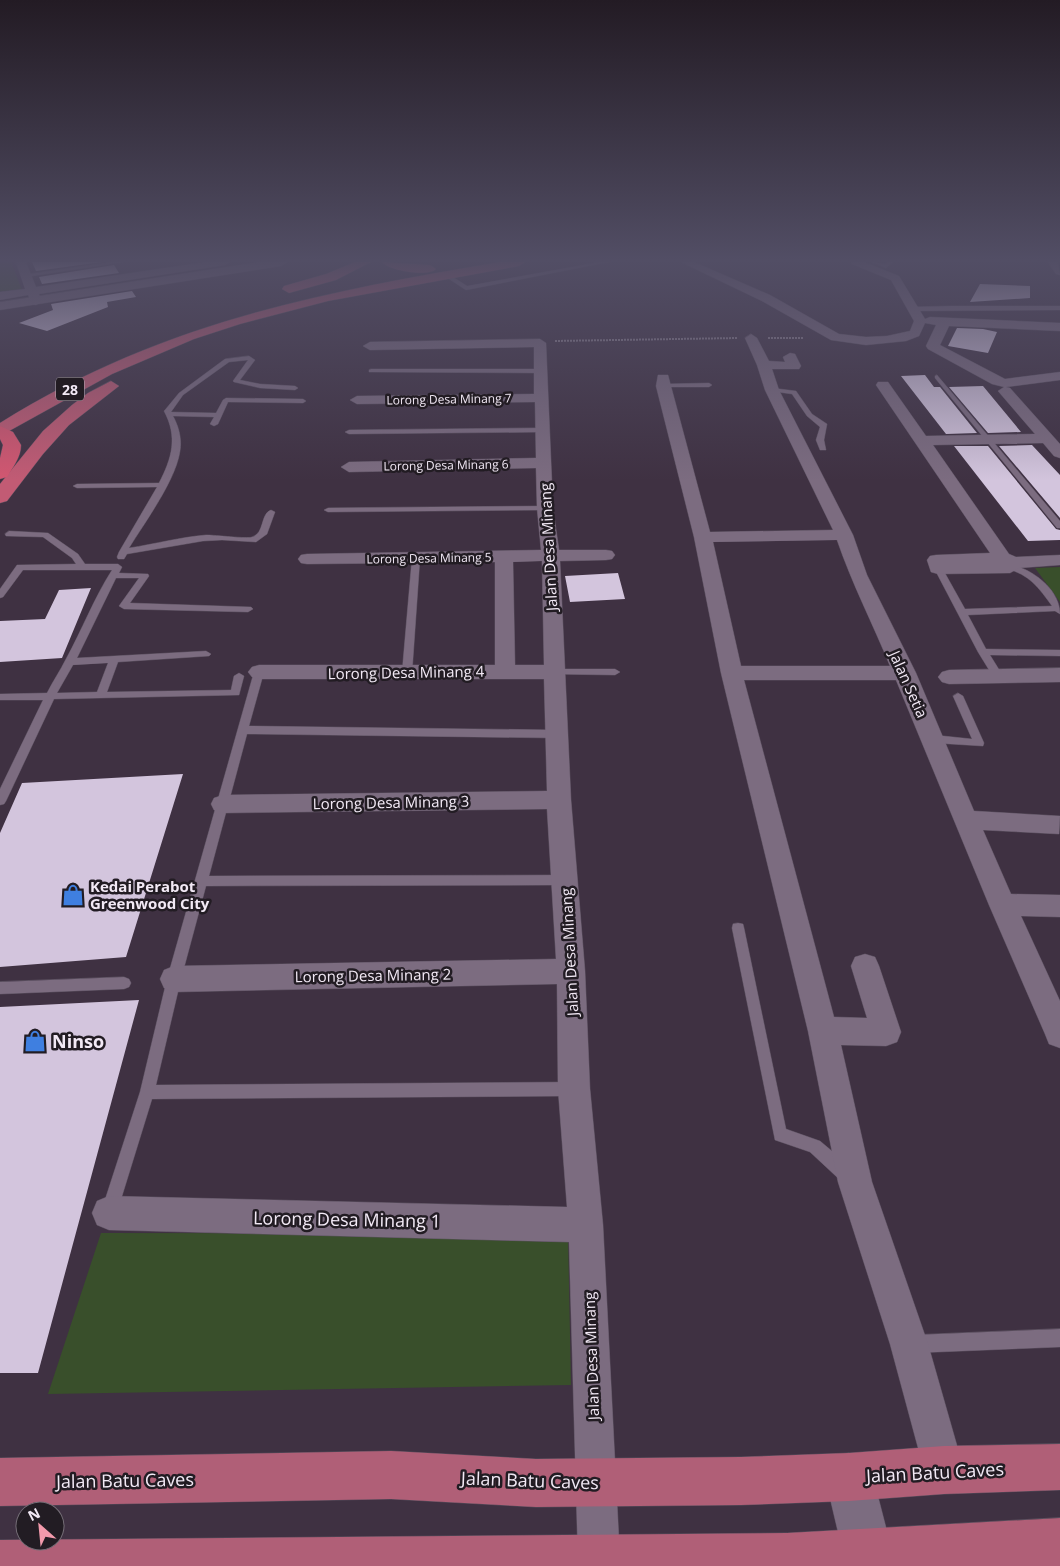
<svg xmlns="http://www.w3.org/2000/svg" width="1060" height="1566" viewBox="0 0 1060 1566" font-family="'Open Sans',sans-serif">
	<rect width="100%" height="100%" fill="#3f3142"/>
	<!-- green -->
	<path fill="#394f2b" d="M 0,262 L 11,262 L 22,290 L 0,293 Z
		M 1060,567 L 1060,602 L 1035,568 Z
		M 101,1233 L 568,1234 L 571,1385 L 48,1394 Z"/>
	<!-- building -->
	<path fill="#d3c5dd" d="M 32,262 L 102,262 L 36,271 Z
		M 114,265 L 119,273 L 42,284 L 39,277 Z
		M 980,284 L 1030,286 L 1030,298 L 970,302 Z
		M 132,291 L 136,297 L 107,302 L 108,307 L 47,331 L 19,323 L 53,310 L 51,304 Z
		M 957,328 L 983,329 L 997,332 L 988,353 L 948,346 Z
		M 925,375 L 934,387 L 940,387 L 977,433 L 946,434 L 901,376 Z
		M 983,386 L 1021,432 L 988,433 L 949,387 Z
		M 1032,445 L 1060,475 L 1060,518 L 999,446 Z
		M 954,446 L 988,446 L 1056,529 L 1060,530 L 1060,540 L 1028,541 Z
		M 618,573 L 625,599 L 570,602 L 565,576 Z
		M 91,588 L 62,658 L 0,662 L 0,621 L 45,619 L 59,590 Z
		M 183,774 L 126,957 L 0,967 L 0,833 L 22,783 Z
		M 139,1000 L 38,1373 L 0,1373 L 0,1007 Z"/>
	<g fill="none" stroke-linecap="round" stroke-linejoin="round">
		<!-- service casing -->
		<g stroke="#5a4f5e" stroke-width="1">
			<path id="service" d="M 112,262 L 123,262 L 26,277 L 23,275 Z
				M 600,262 L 609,262 L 466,290 L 443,275 L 448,274 L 467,286 Z
				M 872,262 L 885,264 L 888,262 L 893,262 L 886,268 Z
				M 950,306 L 1060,306 L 1060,310 L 913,311 L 910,309 L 913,307 Z
				M 249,356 L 255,360 L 240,380 L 260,384 L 295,386 L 298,388 L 295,390 L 260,388 L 234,382 L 233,381 L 248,360 L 229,362 L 183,395 L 171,412 L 216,413 L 223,400 L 226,398 L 303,399 L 306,401 L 303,403 L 228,402 L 218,424 L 214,426 L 210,424 L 214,417 L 173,416 C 179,427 182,439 180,451 C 176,480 145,522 129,548 C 155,544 181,537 206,535 C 216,535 247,539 252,537 C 265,533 260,514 271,510 L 275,512 L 267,534 L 256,542 L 222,540 L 203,541 L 127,554 L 124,559 L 118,559 L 117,557 L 119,552 L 157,487 L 77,488 L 73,486 L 77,484 L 159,483 C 172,458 178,437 164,411 L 165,410 L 179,393 L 225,359 Z
				M 371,369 L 541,369 L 544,371 L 541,373 L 369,372 L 369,370 Z
				M 937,375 L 1060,521 L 1060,528 L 1057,528 L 935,378 L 935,376 Z
				M 663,384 L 709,383 L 712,385 L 709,387 L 661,387 L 661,385 Z
				M 772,388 L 796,391 L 812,414 L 827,424 L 824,440 L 826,450 L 820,450 L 816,440 L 820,427 L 807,416 L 792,394 L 770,391 L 770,389 Z
				M 542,428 L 546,430 L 545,432 L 349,434 L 345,432 L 349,430 Z
				M 545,506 L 548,506 L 548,510 L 328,512 L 324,510 L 328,508 Z
				M 9,531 L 48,533 L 78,554 L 85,564 L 118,564 L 122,567 L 119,573 L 148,574 L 149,576 L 130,603 L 251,607 L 253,609 L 248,612 L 124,609 L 119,606 L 139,578 L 116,578 L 77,658 L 206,651 L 211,654 L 209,656 L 118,662 L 107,692 L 231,690 L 234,676 L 239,673 L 244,676 L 239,695 L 54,699 L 6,801 L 4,804 L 0,805 L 0,789 L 43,700 L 0,700 L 0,694 L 47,693 C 53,681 60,671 66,659 C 82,630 94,598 112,570 L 23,570 L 3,597 L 0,598 L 0,589 L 17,565 L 76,564 L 72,558 L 43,537 L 6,536 L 5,534 ZM 108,663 L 97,692 L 57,693 L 73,665 Z
				M 416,555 L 420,558 L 412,673 L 407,676 L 402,673 L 412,558 Z
				M 1010,564 C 1032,569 1060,589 1060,614 L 1055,611 L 968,615 L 986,649 L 1060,650 L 1060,656 L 990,655 L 1003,676 L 998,679 L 994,678 L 978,652 L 934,568 L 935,566 L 941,566 L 965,609 L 1052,606 C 1039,588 1029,574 1007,569 L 1006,567 Z
				M 259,669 L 264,672 L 249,726 L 558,730 L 563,734 L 558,738 L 247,734 L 209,876 L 565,875 L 569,876 L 571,880 L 569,884 L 565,885 L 206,886 L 181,979 L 156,1085 L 572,1082 L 577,1084 L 579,1089 L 577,1094 L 572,1096 L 152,1099 L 118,1209 L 116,1215 L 110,1217 L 104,1215 L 102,1209 L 140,1092 L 167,979 L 254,672 Z
				M 553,669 L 615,669 L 620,672 L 615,675 L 549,674 L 548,672 L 549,670 Z
				M 958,693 L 963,696 L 984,743 L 983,746 L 934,743 L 929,739 L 934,735 L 972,739 L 953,696 Z
				M 738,923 L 743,924 L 744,928 L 786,1129 L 820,1141 L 851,1167 L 853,1173 L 851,1179 L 845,1181 L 839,1179 L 810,1152 L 775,1140 L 732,928 L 733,924 Z
				M 124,977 L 129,979 L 131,983 L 129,987 L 124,989 L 0,994 L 0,982 Z
				M 1060,1329 L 1060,1347 L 913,1353 L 907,1350 L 904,1344 L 907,1338 L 913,1335 Z"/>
		</g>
		<!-- minor casing -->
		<g stroke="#5a4f5e" stroke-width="1">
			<path id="minor" d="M 16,262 L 26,262 L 36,287 L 206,262 L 230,262 L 225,265 L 39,294 L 42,301 L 36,305 L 32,304 L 28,295 L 0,300 L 0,292 L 25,289 Z
				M 681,262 L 694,262 L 770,295 L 839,334 L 866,337 L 887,336 L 910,331 L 914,321 L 891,280 L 852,264 L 851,262 L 864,262 L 899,276 L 925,319 L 930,317 L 1060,323 L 1060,331 L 949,326 L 940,345 L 1005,379 L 1060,372 L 1060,380 L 1006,387 L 1010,388 L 1060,444 L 1060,458 L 1054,456 L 1043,443 L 933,445 L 1009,554 L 1016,557 L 1060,555 L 1060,565 L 1019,568 L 1010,573 L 938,574 L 931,572 L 927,560 L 930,556 L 936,555 L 990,553 L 876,385 L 878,382 L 888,382 L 926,436 L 1035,434 L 998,391 L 1004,387 L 992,384 L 928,349 L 926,346 L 936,325 L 925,323 L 919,336 L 906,341 L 866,345 L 831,340 L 762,301 Z
				M 1048,262 L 1058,262 L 1060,275 L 1056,274 Z
				M 751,334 L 757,338 L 769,361 L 785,362 L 783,357 L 790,353 L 795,354 L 801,366 L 799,369 L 772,369 L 779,390 L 853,535 L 867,575 L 916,673 L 974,811 L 1060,816 L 1059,834 L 983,830 L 1011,894 L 1060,895 L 1060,917 L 1021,916 L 1060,1001 L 1060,1048 L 1049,1044 L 1045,1034 L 989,905 L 896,680 L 744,680 L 834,1017 L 867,1018 L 851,966 L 855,957 L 865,954 L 875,957 L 879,966 L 901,1032 L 897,1042 L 886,1046 L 841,1045 L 872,1182 L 928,1344 L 964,1470 L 958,1484 L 944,1490 L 930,1484 L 924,1470 L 890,1344 L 838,1182 L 808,1031 L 721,673 L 694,537 L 656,386 L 658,375 L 668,375 L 710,532 L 833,530 L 765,390 L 757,365 L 745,338 ZM 837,540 C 852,584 873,624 890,666 L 741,666 L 713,542 Z
				M 540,339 L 546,343 L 553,508 L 559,550 L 606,550 L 612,551 L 615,555 L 612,559 L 606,560 L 560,561 L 571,800 L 585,971 L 590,1089 L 603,1225 L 620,1560 L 618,1566 L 580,1566 L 578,1560 L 569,1242 L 109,1230 L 97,1225 L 92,1213 L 97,1201 L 109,1196 L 567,1207 L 558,1089 L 557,984 L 174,992 L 164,988 L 160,979 L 164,970 L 174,966 L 556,959 L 547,809 L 223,813 L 214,810 L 211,804 L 214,798 L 223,795 L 547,791 L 544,679 L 259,679 L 252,677 L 248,672 L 252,667 L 259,665 L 495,665 L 495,562 L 307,564 L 301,563 L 298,559 L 301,555 L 307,554 L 541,550 L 537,508 L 536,468 L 349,472 L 341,467 L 349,462 L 536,458 L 535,402 L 357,404 L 350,400 L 357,396 L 534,394 L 534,347 L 370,350 L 363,346 L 370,342 ZM 542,561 L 544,665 L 515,665 L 513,562 Z
				M 1060,668 L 1060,682 L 949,684 L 942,682 L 938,677 L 942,672 L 949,670 Z"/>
		</g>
		<!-- tertiary casing -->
		<g stroke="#5a4f5e" stroke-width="1">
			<path id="tertiary" d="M 260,262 L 287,262 L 281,266 L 0,310 L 0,302 Z
				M 849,1453 L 866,1460 L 873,1477 L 896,1566 L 846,1566 L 825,1477 L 832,1460 Z"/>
		</g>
		<!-- primary casing -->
		<g stroke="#5a4f5e" stroke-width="1">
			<path id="primary" d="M 1060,1444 L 1060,1490 L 944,1494 L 849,1501 L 741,1505 L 536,1507 L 391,1499 L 0,1506 L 0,1458 L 391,1451 L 536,1459 L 741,1457 L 849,1453 L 944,1446 Z
				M 1060,1518 L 1060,1566 L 0,1566 L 0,1540 L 787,1533 Z"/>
		</g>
		<!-- trunk casing -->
		<g stroke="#5a4f5e" stroke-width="1">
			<path id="trunk" d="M 355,262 L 371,262 L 336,280 L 289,293 L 282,289 L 284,286 L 326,274 Z
				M 382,262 L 430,265 L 436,269 C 429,277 389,271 382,262 Z
				M 500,262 L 525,262 L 519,266 L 328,301 L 240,324 L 194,339 L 112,374 L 0,436 L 0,423 C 160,323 317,293 500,262 Z
				M 111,381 L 119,386 L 69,425 L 43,454 L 7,501 L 0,503 L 0,484 L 43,431 L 72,405 L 88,393 Z"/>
		</g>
		<!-- motorway casing -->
		<g stroke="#5a4f5e" stroke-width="1">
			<path id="motorway" d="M 0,426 L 13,432 L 21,445 C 21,457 13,467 7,477 L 0,479 L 0,458 L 3,445 L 0,439 Z"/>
		</g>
		<!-- path -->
		<path stroke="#908593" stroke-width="2" stroke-dasharray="2 1" stroke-linecap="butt" d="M 768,338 L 804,338
			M 555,341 L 737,338"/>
		<!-- service -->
		<use href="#service" fill="#7c6c80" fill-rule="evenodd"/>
		<!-- minor -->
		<use href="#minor" fill="#7c6c80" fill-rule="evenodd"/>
		<!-- tertiary -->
		<use href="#tertiary" fill="#7c6c80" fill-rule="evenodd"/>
		<!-- primary -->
		<use href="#primary" fill="#b05f77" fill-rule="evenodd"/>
		<!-- trunk -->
		<use href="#trunk" fill="#c25b74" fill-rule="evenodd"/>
		<!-- motorway -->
		<use href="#motorway" fill="#d35771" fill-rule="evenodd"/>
	</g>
	<!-- sky -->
	<linearGradient id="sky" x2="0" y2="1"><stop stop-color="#231b24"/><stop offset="0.54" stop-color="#524e65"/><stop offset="1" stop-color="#524e65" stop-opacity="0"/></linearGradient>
	<rect width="1060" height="481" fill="url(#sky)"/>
	<!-- icons -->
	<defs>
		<g id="shop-bare" transform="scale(1.725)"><path d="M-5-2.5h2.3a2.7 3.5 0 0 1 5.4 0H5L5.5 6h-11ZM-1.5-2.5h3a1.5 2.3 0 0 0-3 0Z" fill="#3f7fe0" stroke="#221c23" stroke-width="2.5" paint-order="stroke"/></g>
	</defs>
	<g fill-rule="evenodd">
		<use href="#shop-bare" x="73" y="895"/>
		<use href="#shop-bare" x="35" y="1041"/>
	</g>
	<g text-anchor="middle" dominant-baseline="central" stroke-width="5" stroke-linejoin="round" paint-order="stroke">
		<!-- far-street labels -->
		<g font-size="12" fill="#f2e9f5" stroke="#221c23">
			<text transform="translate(449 399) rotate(-1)">Lorong Desa Minang 7</text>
			<text transform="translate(446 465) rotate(-1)">Lorong Desa Minang 6</text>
			<text transform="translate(429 558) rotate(-1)">Lorong Desa Minang 5</text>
		</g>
		<!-- shield labels -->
		<rect fill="#221c23" stroke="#b4acb6" stroke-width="1" x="56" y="377.5" width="28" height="23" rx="4"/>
		<g font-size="14" font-weight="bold" fill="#f2e9f5">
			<text x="70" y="389">28</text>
		</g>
		<!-- street labels -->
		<g font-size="15" fill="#f2e9f5" stroke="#221c23">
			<text transform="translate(548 547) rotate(-93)">Jalan Desa Minang</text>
			<text transform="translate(406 672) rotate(-1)">Lorong Desa Minang 4</text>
			<text transform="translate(909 684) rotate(66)">Jalan Setia</text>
			<text transform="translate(391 802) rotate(-1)">Lorong Desa Minang 3</text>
			<text transform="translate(569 952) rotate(-93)">Jalan Desa Minang</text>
			<text transform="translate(373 975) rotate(-1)">Lorong Desa Minang 2</text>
			<text transform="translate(591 1356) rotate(-92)">Jalan Desa Minang</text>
		</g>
		<!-- poi labels -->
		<g font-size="15" font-weight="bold" fill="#f2e9f5" stroke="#221c23" text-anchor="start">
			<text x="90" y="886">Kedai Perabot<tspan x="90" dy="17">Greenwood City</tspan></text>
		</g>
		<!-- near-poi labels -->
		<g font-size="18" font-weight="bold" fill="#f2e9f5" stroke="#221c23" text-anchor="start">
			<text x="52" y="1041">Ninso</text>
		</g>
		<!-- near-street labels -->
		<g font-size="18" fill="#f2e9f5" stroke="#221c23">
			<text transform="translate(347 1219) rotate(1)">Lorong Desa Minang 1</text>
			<text transform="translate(935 1472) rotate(-3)">Jalan Batu Caves</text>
			<text transform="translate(125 1480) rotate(-1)">Jalan Batu Caves</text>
			<text transform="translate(530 1480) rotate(2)">Jalan Batu Caves</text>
		</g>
	</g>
	<!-- north arrow -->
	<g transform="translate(40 1526) rotate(333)"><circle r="24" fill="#221c23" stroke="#756e77"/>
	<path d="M0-4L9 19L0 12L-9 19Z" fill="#f39aac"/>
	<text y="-8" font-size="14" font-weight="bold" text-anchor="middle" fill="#f2e9f5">N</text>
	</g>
</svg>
